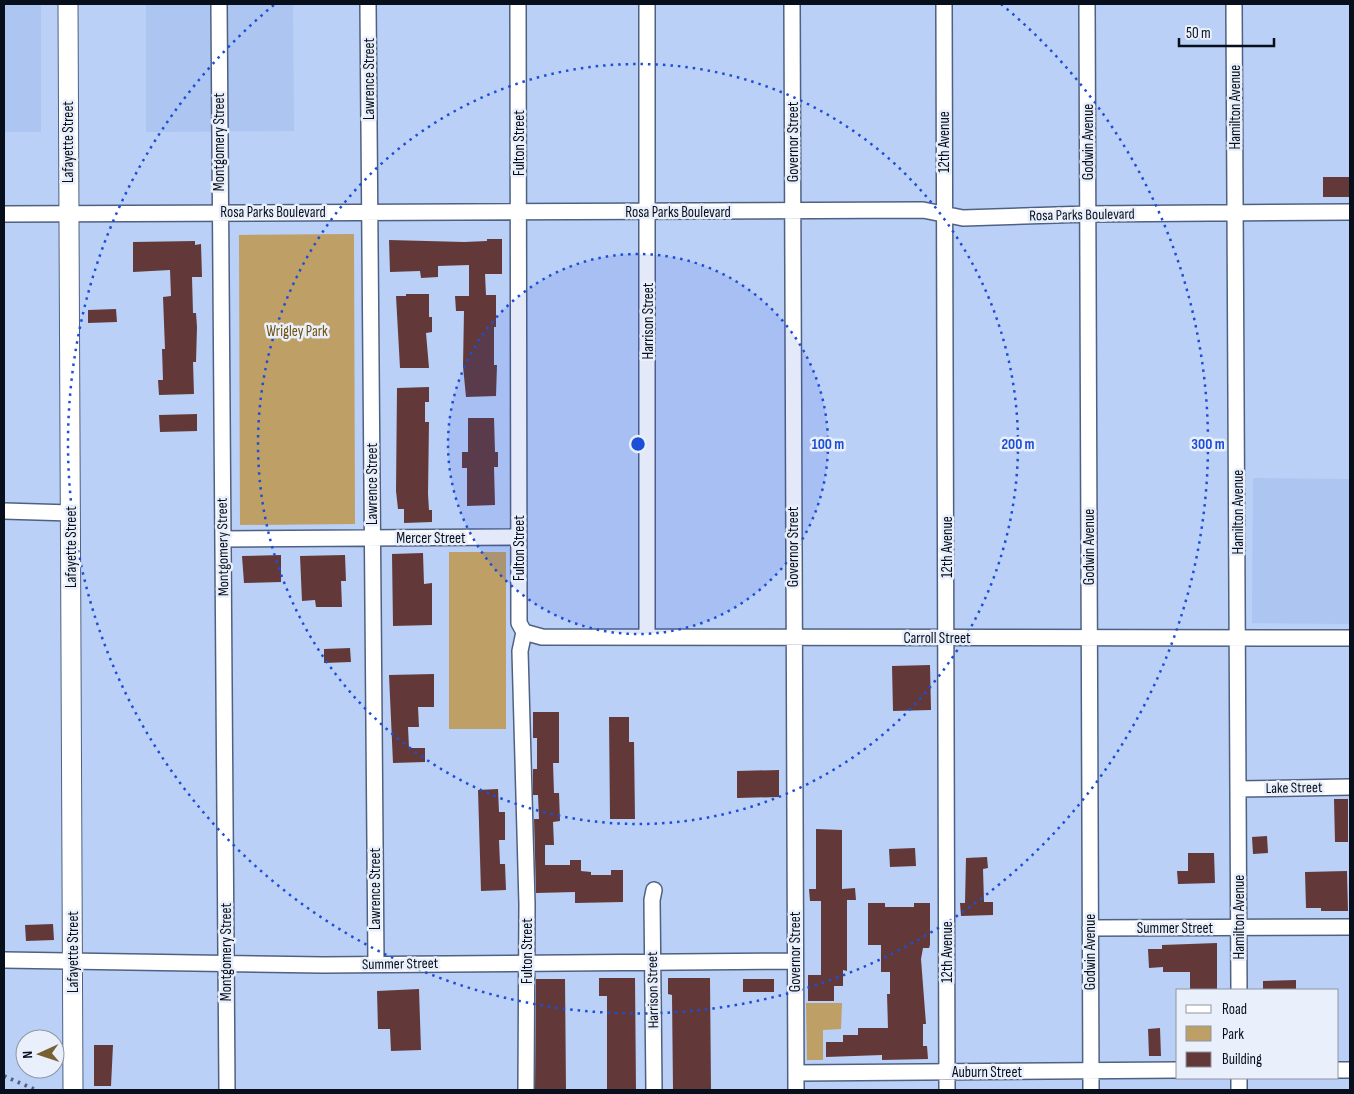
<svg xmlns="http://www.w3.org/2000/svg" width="1354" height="1094" viewBox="0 0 1354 1094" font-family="'Sofia Sans Condensed',sans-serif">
	<rect width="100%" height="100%" fill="#bad0f6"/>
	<!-- built -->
	<path fill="#acc5f1" d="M 4,4 L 41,4 L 41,132 L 4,132 Z
		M 146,4 L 293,4 L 294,131 L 146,132 Z
		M 1253,478 L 1350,479 L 1350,624 L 1252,623 Z"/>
	<!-- green -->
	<path fill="#be9f66" d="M 354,234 L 355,524 L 240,525 L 239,235 Z
		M 449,552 L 506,552 L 506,729 L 449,729 Z
		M 806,1003 L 842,1003 L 841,1029 L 823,1030 L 823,1060 L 807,1060 Z"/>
	<!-- building -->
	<path fill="#623938" d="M 1323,177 L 1350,177 L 1350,197 L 1323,197 Z
		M 487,239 L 502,239 L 502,274 L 485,274 L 486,295 L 496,295 L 496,327 L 494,327 L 494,365 L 497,365 L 496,396 L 466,397 L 463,366 L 464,311 L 456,311 L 455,296 L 469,296 L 469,265 L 438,266 L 438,277 L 421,278 L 420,271 L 390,272 L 389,240 L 464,242 L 487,241 Z
		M 195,241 L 195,245 L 201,244 L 202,277 L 192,277 L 193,313 L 196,313 L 197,327 L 196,362 L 193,362 L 194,394 L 159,395 L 158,380 L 163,380 L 162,349 L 165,349 L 163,297 L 171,296 L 170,270 L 133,272 L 133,242 Z
		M 406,294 L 429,294 L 429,317 L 432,317 L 432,332 L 426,333 L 429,368 L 400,368 L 396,296 L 406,296 Z
		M 116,309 L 117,322 L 88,323 L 88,310 Z
		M 429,387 L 429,402 L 425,402 L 425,422 L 429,422 L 428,494 L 429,510 L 432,510 L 432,522 L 404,523 L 404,509 L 398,509 L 396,491 L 397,388 Z
		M 197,414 L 197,431 L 160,432 L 159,415 Z
		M 468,418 L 494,418 L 495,452 L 498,452 L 498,467 L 494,467 L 495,505 L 467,506 L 467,468 L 462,468 L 462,452 L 468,452 Z
		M 423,553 L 424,584 L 432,583 L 432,625 L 393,626 L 392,554 Z
		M 281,555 L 281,582 L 244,583 L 242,556 Z
		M 345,555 L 346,581 L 341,581 L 342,607 L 316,607 L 315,600 L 302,601 L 300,556 Z
		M 350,648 L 351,662 L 324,663 L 324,649 Z
		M 930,665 L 931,710 L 893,711 L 892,666 Z
		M 434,674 L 434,707 L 418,707 L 419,727 L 408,727 L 409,748 L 425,748 L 425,762 L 393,763 L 389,675 Z
		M 533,712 L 559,712 L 559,763 L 553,763 L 554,793 L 559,793 L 560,821 L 553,822 L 554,845 L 545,845 L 545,865 L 570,865 L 570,860 L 581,860 L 581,871 L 591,872 L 591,875 L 611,875 L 611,870 L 623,870 L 623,902 L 575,903 L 575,892 L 536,893 L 534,819 L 539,819 L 538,795 L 533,795 L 533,769 L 537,769 L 537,738 L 533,738 Z
		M 609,717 L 629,717 L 629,742 L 634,742 L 635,819 L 610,819 Z
		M 779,770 L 779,797 L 737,798 L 737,771 Z
		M 498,789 L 499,812 L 505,812 L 505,840 L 499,840 L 500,864 L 505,864 L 506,890 L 481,891 L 478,790 Z
		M 1334,799 L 1348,799 L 1348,842 L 1335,842 Z
		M 816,829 L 842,830 L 842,889 L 855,888 L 856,900 L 847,900 L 847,971 L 843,970 L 843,986 L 834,986 L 834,1001 L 808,1001 L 808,975 L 821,975 L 821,901 L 810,901 L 809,889 L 816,889 Z
		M 1267,836 L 1268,853 L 1253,854 L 1252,837 Z
		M 915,848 L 916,866 L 890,867 L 889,849 Z
		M 1188,853 L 1214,853 L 1215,883 L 1178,884 L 1177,871 L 1188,871 Z
		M 987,857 L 988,868 L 983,869 L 984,902 L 993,902 L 993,915 L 961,916 L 960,903 L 965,903 L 966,858 Z
		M 1347,871 L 1348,911 L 1321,911 L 1321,908 L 1306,908 L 1305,872 Z
		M 868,903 L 885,903 L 885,907 L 914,907 L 914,903 L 930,903 L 930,945 L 929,948 L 923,948 L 921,959 L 926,1024 L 923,1024 L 923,1046 L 927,1046 L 928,1059 L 882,1060 L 882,1055 L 826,1057 L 826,1042 L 843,1042 L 843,1035 L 858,1035 L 858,1028 L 888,1028 L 887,994 L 890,994 L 890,972 L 881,972 L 881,945 L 868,945 Z
		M 53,924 L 54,940 L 26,941 L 25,925 Z
		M 1217,943 L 1217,990 L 1190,990 L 1190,972 L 1163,972 L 1163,967 L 1149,968 L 1148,949 L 1162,949 L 1162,945 Z
		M 599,978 L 635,978 L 636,1090 L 607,1090 L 607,996 L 599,996 Z
		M 668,978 L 710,978 L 711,1090 L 673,1090 L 672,995 L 668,994 Z
		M 536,979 L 565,979 L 566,1090 L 535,1090 Z
		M 743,979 L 774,979 L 774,992 L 743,992 Z
		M 1296,980 L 1296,990 L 1263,990 L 1263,981 Z
		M 419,989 L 421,1050 L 391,1051 L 390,1029 L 378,1029 L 377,991 Z
		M 1160,1028 L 1161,1056 L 1149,1056 L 1148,1029 Z
		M 94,1045 L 113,1045 L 111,1086 L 94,1086 Z"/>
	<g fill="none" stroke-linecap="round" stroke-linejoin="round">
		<!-- minor casing -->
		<g stroke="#4f6183" stroke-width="18">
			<path id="minor" d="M 219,4 L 227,1090
				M 368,4 L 376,964
				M 518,4 L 519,623 L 524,632 L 520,651 L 527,904 L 526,1090
				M 792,4 L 796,1090
				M 944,4 L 947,1090
				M 1087,4 L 1091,1090
				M 1234,4 L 1239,990
				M 4,214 L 923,210 L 963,218 L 1088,214 L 1350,212
				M 4,511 L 71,513
				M 223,539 L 519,537
				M 524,632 L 542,637 L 1350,638
				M 647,637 L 647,4
				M 1238,789 L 1350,787
				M 1090,928 L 1350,927
				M 4,960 L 323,965 L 795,961
				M 1338,1070 L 1350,1070
				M 796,1073 L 1178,1070
				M 1239,1078 L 1239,1090
				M 654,1090 L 652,900 L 654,890"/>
		</g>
		<!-- major casing -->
		<g stroke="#4f6183" stroke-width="21">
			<path id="major" d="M 68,4 L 73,1090"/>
		</g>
		<!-- minor -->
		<use href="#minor" stroke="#fff" stroke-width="15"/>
		<!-- major -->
		<use href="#major" stroke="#fff" stroke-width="19"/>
		<!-- rail -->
		<path stroke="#536078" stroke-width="4" stroke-dasharray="2.5 5" stroke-linecap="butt" d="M 4,1076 L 36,1090"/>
	</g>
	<!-- distance rings -->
	<circle cx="638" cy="444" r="190" fill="#1d4ed8" fill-opacity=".12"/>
	<g fill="none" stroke="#1d4ed8" stroke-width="2.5" stroke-dasharray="2.5 5">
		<circle cx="638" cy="444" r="190"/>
		<circle cx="638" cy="444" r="380"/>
		<path d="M1001 4A570 570 0 1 1 275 4"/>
	</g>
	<g text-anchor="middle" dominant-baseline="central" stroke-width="5" stroke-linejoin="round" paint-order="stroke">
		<!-- street labels -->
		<g font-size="15" fill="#080f1c" stroke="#e9f0fc">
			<text transform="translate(369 79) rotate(-90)">Lawrence Street</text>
			<text transform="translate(1235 107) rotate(-90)">Hamilton Avenue</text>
			<text transform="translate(68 142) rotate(-90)">Lafayette Street</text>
			<text transform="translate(219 142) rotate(-90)">Montgomery Street</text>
			<text transform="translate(793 142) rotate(-90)">Governor Street</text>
			<text transform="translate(944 142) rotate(-90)">12th Avenue</text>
			<text transform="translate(1088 142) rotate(-90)">Godwin Avenue</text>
			<text transform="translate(519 143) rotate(-90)">Fulton Street</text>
			<text x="273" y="212">Rosa Parks Boulevard</text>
			<text x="678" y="212">Rosa Parks Boulevard</text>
			<text transform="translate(1082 215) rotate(-1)">Rosa Parks Boulevard</text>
			<text transform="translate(648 321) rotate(-90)">Harrison Street</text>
			<text transform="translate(372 484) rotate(-90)">Lawrence Street</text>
			<text transform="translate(1238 512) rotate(-90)">Hamilton Avenue</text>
			<text x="431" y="538">Mercer Street</text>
			<text transform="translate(71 547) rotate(-90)">Lafayette Street</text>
			<text transform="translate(223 547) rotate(-91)">Montgomery Street</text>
			<text transform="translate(793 547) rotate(-90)">Governor Street</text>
			<text transform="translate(947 547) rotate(-90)">12th Avenue</text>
			<text transform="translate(1089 547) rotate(-90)">Godwin Avenue</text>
			<text transform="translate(519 548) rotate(-90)">Fulton Street</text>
			<text x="937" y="638">Carroll Street</text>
			<text transform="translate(1294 788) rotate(-1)">Lake Street</text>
			<text transform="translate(375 889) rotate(-90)">Lawrence Street</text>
			<text transform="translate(1239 917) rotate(-90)">Hamilton Avenue</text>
			<text x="1175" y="928">Summer Street</text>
			<text transform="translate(527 951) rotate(-90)">Fulton Street</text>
			<text transform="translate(73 952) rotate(-90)">Lafayette Street</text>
			<text transform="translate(226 952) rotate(-90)">Montgomery Street</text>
			<text transform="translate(795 952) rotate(-90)">Governor Street</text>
			<text transform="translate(947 952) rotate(-90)">12th Avenue</text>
			<text transform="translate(1090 952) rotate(-90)">Godwin Avenue</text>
			<text transform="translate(400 964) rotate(-1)">Summer Street</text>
			<text transform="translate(653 990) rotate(-91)">Harrison Street</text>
			<text x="987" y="1072">Auburn Street</text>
		</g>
		<!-- park labels -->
		<g font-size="15" fill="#6f510d" stroke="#e9f0fc">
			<text x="297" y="331">Wrigley Park</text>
		</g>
	</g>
	<circle cx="638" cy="444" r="8" fill="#1d4ed8" stroke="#e9f0fc" stroke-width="2.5"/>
	<g font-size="15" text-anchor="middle" font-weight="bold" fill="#1d4ed8" stroke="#e9f0fc" stroke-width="5" stroke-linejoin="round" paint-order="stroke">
		<text x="828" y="449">100 m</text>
		<text x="1018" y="449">200 m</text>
		<text x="1208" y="449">300 m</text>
	</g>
	<!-- border -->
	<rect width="1354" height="1094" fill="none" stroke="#080f1c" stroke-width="10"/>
	<!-- legend -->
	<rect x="1176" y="989" width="162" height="90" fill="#e9f0fc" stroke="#8f96a2"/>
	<rect x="1186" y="1005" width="25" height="8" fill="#ffffff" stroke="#8f96a2"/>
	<text x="1222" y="1014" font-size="15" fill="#080f1c">Road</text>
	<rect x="1186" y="1026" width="25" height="15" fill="#be9f66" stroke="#8f96a2"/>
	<text x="1222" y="1039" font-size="15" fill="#080f1c">Park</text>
	<rect x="1186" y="1052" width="25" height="15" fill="#623938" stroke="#8f96a2"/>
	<text x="1222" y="1064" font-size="15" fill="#080f1c">Building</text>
	<!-- north arrow -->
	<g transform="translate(40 1054) rotate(267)"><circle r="24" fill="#e9f0fc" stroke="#8f96a2"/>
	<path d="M0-4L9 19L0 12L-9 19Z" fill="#796031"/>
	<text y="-8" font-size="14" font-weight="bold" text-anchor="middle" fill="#080f1c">N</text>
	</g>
	<!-- scale -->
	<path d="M1179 38v8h95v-8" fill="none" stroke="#080f1c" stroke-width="2.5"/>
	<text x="1186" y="38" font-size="15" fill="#080f1c" stroke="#e9f0fc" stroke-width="4" paint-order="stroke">50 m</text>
</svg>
